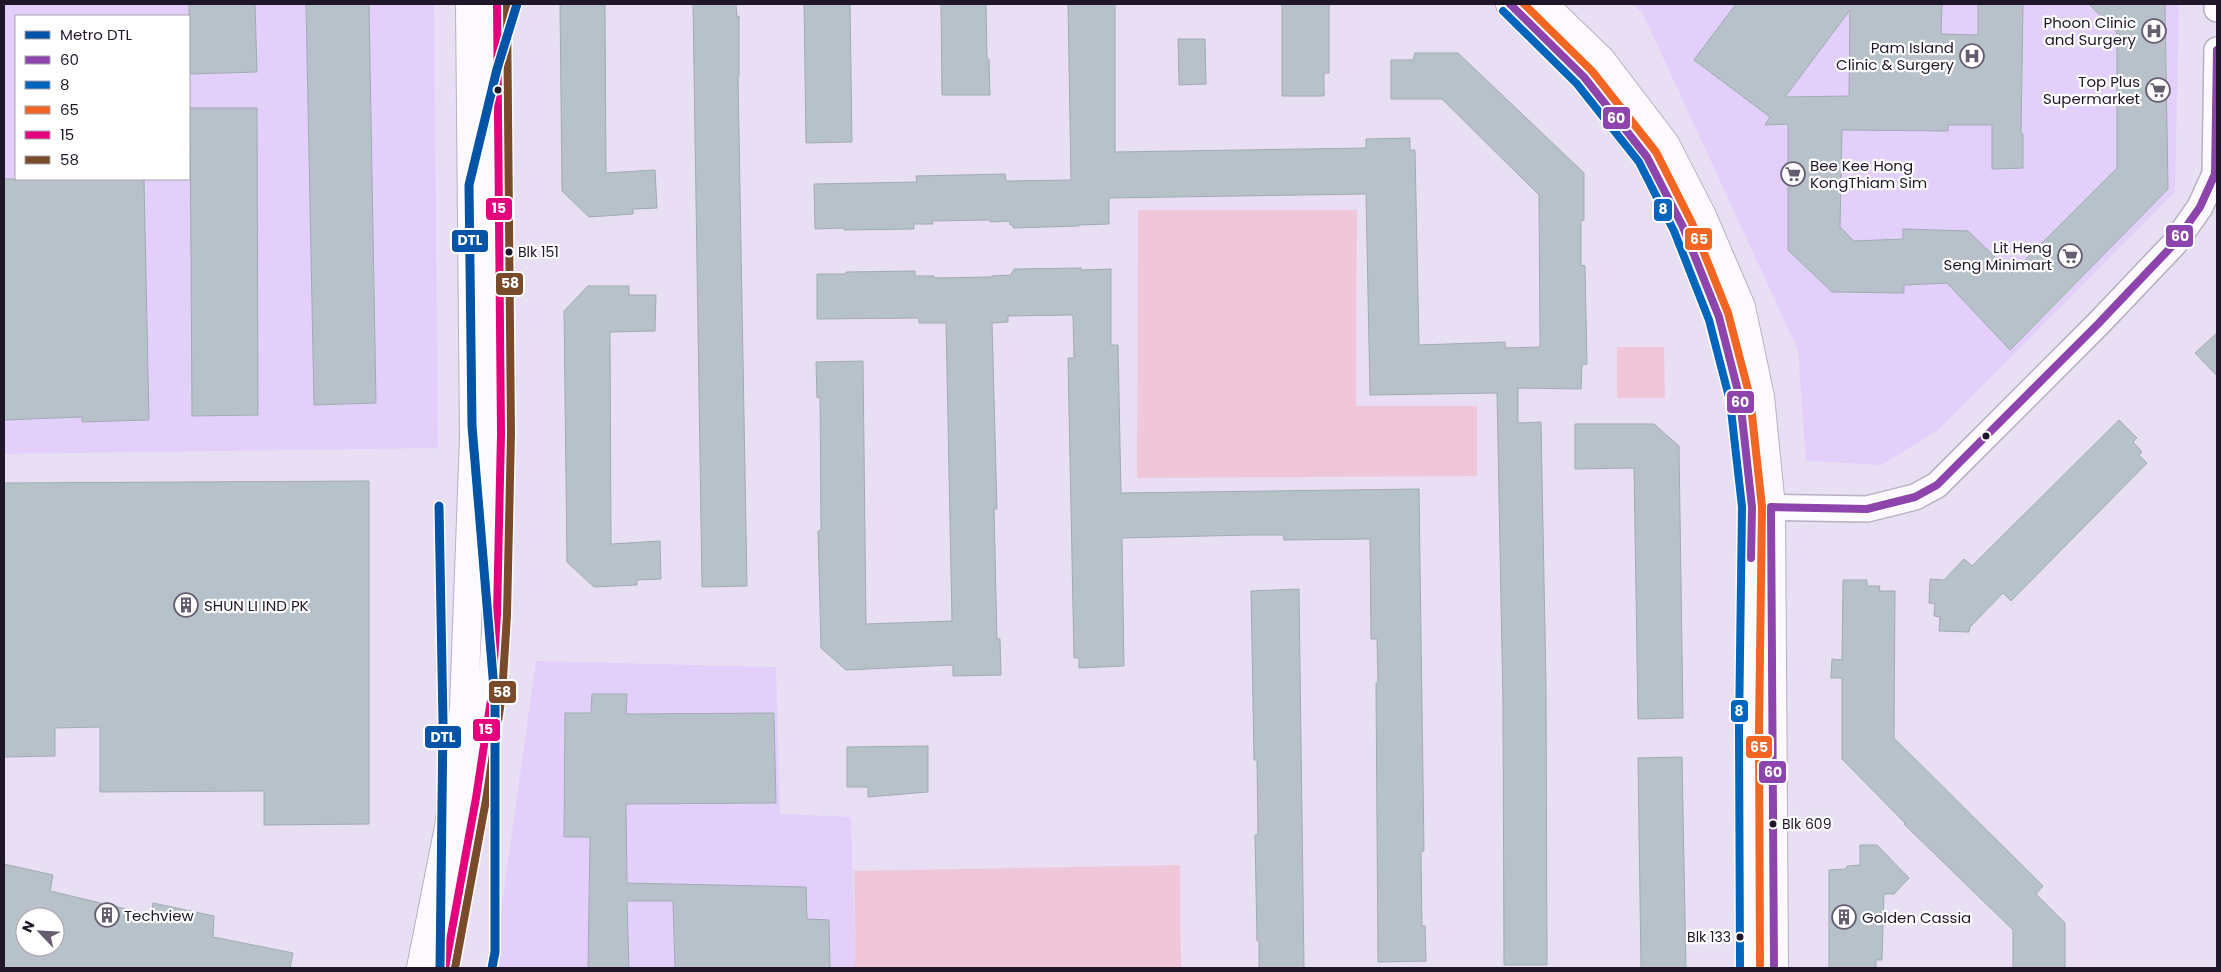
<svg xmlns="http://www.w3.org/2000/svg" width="2221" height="972" viewBox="0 0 2221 972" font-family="Poppins,sans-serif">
	<rect width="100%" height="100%" fill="#e8dff5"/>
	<!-- built -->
	<path fill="#e2d0fa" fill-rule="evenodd" d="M 4,4 L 434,4 L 438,448 L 4,454 ZM 16,16 L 189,16 L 189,179 L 16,179 Z
		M 1632,4 L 2179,4 L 2175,192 L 1939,429 L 1882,465 L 1806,461 L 1798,350 L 1643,14 Z
		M 536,661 L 776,667 L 780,814 L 851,817 L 855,968 L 493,968 Z"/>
	<!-- green -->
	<path fill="#efc7d8" d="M 1138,210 L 1357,210 L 1356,406 L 1477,406 L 1477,476 L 1137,478 Z
		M 1617,347 L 1664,347 L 1665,398 L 1617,398 Z
		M 1180,865 L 1181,968 L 855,968 L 854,871 Z"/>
	<!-- building -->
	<path fill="#b7c1c9" stroke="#a1abb3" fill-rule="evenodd" d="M 189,4 L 255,4 L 257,72 L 189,74 Z
		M 306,4 L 369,4 L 376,403 L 314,405 Z
		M 560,4 L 605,4 L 606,173 L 655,170 L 657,208 L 633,209 L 633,214 L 589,217 L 562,191 Z
		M 693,4 L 736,4 L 737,17 L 739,16 L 739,76 L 738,76 L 747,586 L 702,587 Z
		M 804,4 L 850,4 L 852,142 L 806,143 Z
		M 941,4 L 986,4 L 987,59 L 989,59 L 990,95 L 942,95 Z
		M 1068,4 L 1115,4 L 1115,152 L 1366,148 L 1366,139 L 1410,138 L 1410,150 L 1415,150 L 1419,345 L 1505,342 L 1505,348 L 1540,347 L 1539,195 L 1442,99 L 1391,99 L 1391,60 L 1413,60 L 1415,53 L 1458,53 L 1584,173 L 1584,220 L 1581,221 L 1581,265 L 1585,266 L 1587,364 L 1582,365 L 1581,389 L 1518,388 L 1518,423 L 1541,422 L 1546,684 L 1547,965 L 1504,965 L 1503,704 L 1497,393 L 1370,395 L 1366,194 L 1109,198 L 1109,224 L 1079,225 L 1079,226 L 1013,228 L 1013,225 L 1010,225 L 1010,221 L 990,222 L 990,220 L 932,221 L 933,224 L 914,224 L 914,229 L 844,230 L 844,228 L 815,229 L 814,184 L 917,182 L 916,176 L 1005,174 L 1006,181 L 1071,180 Z
		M 1282,4 L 1329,4 L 1329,73 L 1324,73 L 1324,96 L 1282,96 Z
		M 1736,4 L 1942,4 L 1941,34 L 1978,35 L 1978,4 L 2023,4 L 2021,134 L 2023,134 L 2023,168 L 1992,169 L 1992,125 L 1948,125 L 1948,131 L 1842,130 L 1840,227 L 1854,241 L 1903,239 L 1903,229 L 1968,231 L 2012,273 L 2117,168 L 2117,33 L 2089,4 L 2165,4 L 2168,189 L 2010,350 L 1947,283 L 1904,285 L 1904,293 L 1832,292 L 1788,250 L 1788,124 L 1765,125 L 1770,117 L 1694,60 ZM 1850,10 L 1849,96 L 1785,97 Z
		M 1178,39 L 1205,39 L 1206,84 L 1179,85 Z
		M 190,108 L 257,108 L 258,415 L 192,416 Z
		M 4,179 L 144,179 L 149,420 L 82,422 L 82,417 L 4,420 Z
		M 1081,268 L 1081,270 L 1111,269 L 1111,345 L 1118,345 L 1121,493 L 1419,489 L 1424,851 L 1421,852 L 1422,926 L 1425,926 L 1426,961 L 1378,962 L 1376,683 L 1378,683 L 1377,639 L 1371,639 L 1370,539 L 1284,540 L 1283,535 L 1250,535 L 1122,538 L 1124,666 L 1079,668 L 1079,658 L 1074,658 L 1068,358 L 1074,358 L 1073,315 L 1008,316 L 1008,322 L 992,323 L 997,509 L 994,509 L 997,639 L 1000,639 L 1001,675 L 953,676 L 953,665 L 846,670 L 821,648 L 818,531 L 821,530 L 820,397 L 817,398 L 816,362 L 863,361 L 866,624 L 952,621 L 946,323 L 919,323 L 919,318 L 817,319 L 817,274 L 846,274 L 846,272 L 915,271 L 915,276 L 934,276 L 934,278 L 992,277 L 992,276 L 1011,275 L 1014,269 Z
		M 588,286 L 629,286 L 629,295 L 656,295 L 655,331 L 610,332 L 611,544 L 660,541 L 661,579 L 637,580 L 637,585 L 594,587 L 567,562 L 564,311 Z
		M 2217,333 L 2217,376 L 2195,353 Z
		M 2119,420 L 2137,438 L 2133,442 L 2142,452 L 2139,455 L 2147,463 L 2011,601 L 2003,593 L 1970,627 L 1969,632 L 1939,631 L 1940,617 L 1934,616 L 1935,604 L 1929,603 L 1930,579 L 1944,580 L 1964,559 L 1972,566 Z
		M 1575,424 L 1654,424 L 1679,446 L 1683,718 L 1638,719 L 1634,468 L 1575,469 Z
		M 369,481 L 369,824 L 264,825 L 264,791 L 100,792 L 100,727 L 55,728 L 55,756 L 4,757 L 4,483 Z
		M 1843,580 L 1867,580 L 1867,586 L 1880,586 L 1879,591 L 1895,591 L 1894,738 L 2043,886 L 2036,894 L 2065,923 L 2065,968 L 2013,968 L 2013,930 L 1904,824 L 1905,823 L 1842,759 L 1842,678 L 1831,678 L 1832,659 L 1842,660 Z
		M 1299,589 L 1304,968 L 1259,968 L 1259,941 L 1257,941 L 1255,835 L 1258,835 L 1257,760 L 1254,760 L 1251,591 Z
		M 592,694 L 627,694 L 626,714 L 774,713 L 776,803 L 626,804 L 627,883 L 806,887 L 807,919 L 829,920 L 830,968 L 675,968 L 673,901 L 627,901 L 629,968 L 588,968 L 590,837 L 564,837 L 565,713 L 591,713 Z
		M 928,746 L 928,792 L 868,797 L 868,787 L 847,787 L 847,747 Z
		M 1682,757 L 1686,968 L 1641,968 L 1638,758 Z
		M 1860,845 L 1877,845 L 1909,878 L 1894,894 L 1884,894 L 1882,960 L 1876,960 L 1876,968 L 1829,968 L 1829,870 L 1846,869 L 1847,866 L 1860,865 Z
		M 4,864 L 53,875 L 50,891 L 151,915 L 153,903 L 214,916 L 213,937 L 293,953 L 290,968 L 4,968 ZM 25,917 L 55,917 L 55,947 L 25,947 Z"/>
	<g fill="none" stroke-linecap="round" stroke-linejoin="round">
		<!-- minor casing -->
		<g stroke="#b8afc2" stroke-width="28">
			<path id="minor" d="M 2217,4 L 2217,9
				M 1752,507 L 1867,509 L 1915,497 L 1937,485 L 2098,324 L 2174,244 L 2200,207 L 2215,174 L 2217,50"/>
		</g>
		<!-- major casing -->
		<g stroke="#b8afc2" stroke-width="30">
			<path id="major" d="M 1510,4 L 1584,77 L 1647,157 L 1683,227 L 1719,317 L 1740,399 L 1752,507 L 1749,729 L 1750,968
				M 1543,4 L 1601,60 L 1665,144 L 1702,216 L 1741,307 L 1760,397 L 1771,507 L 1774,968
				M 421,968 L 449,827 L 464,707 L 474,438 L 470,4
				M 445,968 L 476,798 L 492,693 L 497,614 L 501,434 L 497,4"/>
		</g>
		<!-- minor -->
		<use href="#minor" stroke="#fcfafe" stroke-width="25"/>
		<!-- major -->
		<use href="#major" stroke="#fcfafe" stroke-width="28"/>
		<!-- bus-1 casing -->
		<g stroke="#fff" stroke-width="11">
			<path id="bus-1" d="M 1510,4 L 1584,77 L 1647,157 L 1683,227 L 1719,317 L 1740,399 L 1752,507 L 1751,558
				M 1774,968 L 1771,507 L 1867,509 L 1915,497 L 1937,485 L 2098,324 L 2174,244 L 2200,207 L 2215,174 L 2217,50"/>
		</g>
		<!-- bus-2 casing -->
		<g stroke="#fff" stroke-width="11">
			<path id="bus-2" d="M 1503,11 L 1577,84 L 1639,162 L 1674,231 L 1709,320 L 1730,401 L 1742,507 L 1739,729 L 1740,968"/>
		</g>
		<!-- bus-3 casing -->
		<g stroke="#fff" stroke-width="11">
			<path id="bus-3" d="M 1524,4 L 1592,71 L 1656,152 L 1692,223 L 1728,313 L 1750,397 L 1762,507 L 1759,729 L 1760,968"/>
		</g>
		<!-- bus-4 casing -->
		<g stroke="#fff" stroke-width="11">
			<path id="bus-4" d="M 445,968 L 476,798 L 492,693 L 497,614 L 501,434 L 497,4"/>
		</g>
		<!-- bus-5 casing -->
		<g stroke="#fff" stroke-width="11">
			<path id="bus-5" d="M 455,968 L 486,800 L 502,695 L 507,615 L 511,434 L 507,4"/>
		</g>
		<!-- bus-1 -->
		<use href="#bus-1" stroke="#8e44ad" stroke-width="8"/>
		<!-- bus-2 -->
		<use href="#bus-2" stroke="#0065bd" stroke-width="8"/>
		<!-- bus-3 -->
		<use href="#bus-3" stroke="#f26522" stroke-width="8"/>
		<!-- bus-4 -->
		<use href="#bus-4" stroke="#e5007d" stroke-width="8"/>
		<!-- bus-5 -->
		<use href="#bus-5" stroke="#7a4b2a" stroke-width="8"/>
		<!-- metro-1 casing -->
		<g stroke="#fff" stroke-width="12">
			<path id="metro-1" d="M 439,506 L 443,722 L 440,968
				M 492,968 L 495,952 L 495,701 L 472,426 L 469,185 L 497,69 L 517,4"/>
		</g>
		<!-- metro-1 -->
		<use href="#metro-1" stroke="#0354a6" stroke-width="9"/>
	</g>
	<!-- icons -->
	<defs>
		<g id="hospital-ring" transform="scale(1.25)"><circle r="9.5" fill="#fff" stroke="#655c70" stroke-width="1.5"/><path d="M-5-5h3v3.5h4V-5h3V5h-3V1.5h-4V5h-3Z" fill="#655c70"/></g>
		<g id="supermarket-ring" transform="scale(1.25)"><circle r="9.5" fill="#fff" stroke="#655c70" stroke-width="1.5"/><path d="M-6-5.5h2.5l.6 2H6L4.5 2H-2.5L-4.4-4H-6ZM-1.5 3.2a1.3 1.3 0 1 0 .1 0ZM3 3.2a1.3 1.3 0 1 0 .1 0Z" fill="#655c70"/></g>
		<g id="building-ring" transform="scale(1.25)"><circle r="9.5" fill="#fff" stroke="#655c70" stroke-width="1.5"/><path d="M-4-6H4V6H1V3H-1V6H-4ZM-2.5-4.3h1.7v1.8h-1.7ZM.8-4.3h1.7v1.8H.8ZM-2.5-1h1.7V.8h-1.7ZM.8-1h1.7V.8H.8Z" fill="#655c70"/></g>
	</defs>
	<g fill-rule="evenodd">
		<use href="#hospital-ring" x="2154" y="31"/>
		<use href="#hospital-ring" x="1972" y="56"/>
		<use href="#supermarket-ring" x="2158" y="90"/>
		<use href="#supermarket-ring" x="1793" y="174"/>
		<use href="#supermarket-ring" x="2070" y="256"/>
		<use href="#building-ring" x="186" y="605"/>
		<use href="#building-ring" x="107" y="915"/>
		<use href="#building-ring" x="1844" y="917"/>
	</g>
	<!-- markers -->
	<g fill="#1f1629" stroke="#fff" stroke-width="2">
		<circle cx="498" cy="90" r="4.5"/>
		<circle cx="509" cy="252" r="4.5"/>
		<circle cx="1986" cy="436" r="4.5"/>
		<circle cx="1773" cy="824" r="4.5"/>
		<circle cx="1740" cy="937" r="4.5"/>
	</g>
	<g text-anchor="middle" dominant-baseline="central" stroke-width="4.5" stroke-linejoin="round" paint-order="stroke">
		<!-- bus labels -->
		<g font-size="14" fill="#1f1629" stroke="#fff" text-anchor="start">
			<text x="518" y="252">Blk 151</text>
			<text x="1782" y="824">Blk 609</text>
			<text x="1731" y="937" text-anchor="end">Blk 133</text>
		</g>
		<!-- poi labels -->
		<g font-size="15" fill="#1f1629" stroke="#fff" text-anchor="end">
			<text x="2136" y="22">Phoon Clinic<tspan x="2136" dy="17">and Surgery</tspan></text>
			<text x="1954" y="47">Pam Island<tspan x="1954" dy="17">Clinic &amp; Surgery</tspan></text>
			<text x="2140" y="81">Top Plus<tspan x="2140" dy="17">Supermarket</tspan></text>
			<text x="1810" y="165" text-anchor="start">Bee Kee Hong<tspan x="1810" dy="17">KongThiam Sim</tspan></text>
			<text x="2052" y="247">Lit Heng<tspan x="2052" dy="17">Seng Minimart</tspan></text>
			<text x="204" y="605" text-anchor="start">SHUN LI IND PK</text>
			<text x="124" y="915" text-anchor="start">Techview</text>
			<text x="1862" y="917" text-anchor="start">Golden Cassia</text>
		</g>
	</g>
	<g stroke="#fff" stroke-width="2">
		<rect x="1602" y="106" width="29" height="24" rx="5" fill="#8e44ad"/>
		<rect x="485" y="197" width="28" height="24" rx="5" fill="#e5007d"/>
		<rect x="1653" y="198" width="20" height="24" rx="5" fill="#0065bd"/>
		<rect x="2165" y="224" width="29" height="24" rx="5" fill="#8e44ad"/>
		<rect x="1684" y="227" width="29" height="24" rx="5" fill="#f26522"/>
		<rect x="451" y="229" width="38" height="24" rx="5" fill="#0354a6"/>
		<rect x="495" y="272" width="29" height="24" rx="5" fill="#7a4b2a"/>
		<rect x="1726" y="390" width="29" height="24" rx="5" fill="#8e44ad"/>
		<rect x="488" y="680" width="29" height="24" rx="5" fill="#7a4b2a"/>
		<rect x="1730" y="699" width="19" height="24" rx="5" fill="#0065bd"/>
		<rect x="472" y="718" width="29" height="24" rx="5" fill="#e5007d"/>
		<rect x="424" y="725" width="38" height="24" rx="5" fill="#0354a6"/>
		<rect x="1745" y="735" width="28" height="24" rx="5" fill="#f26522"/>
		<rect x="1758" y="760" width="29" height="24" rx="5" fill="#8e44ad"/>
	</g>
	<g font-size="14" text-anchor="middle" font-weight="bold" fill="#fff">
		<text x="1616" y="123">60</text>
		<text x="499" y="213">15</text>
		<text x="1663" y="214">8</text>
		<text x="2180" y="241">60</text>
		<text x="1699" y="244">65</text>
		<text x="470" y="245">DTL</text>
		<text x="510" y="288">58</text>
		<text x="1740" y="407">60</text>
		<text x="502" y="697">58</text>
		<text x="1739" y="716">8</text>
		<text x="486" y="734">15</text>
		<text x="443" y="742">DTL</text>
		<text x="1759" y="752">65</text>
		<text x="1773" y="777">60</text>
	</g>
	<!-- border -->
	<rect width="2221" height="972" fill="none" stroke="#1f1629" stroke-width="10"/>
	<!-- legend -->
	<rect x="15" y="15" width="175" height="165" fill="#ffffff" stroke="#a5a2a9"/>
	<rect x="25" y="31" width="25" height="8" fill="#0354a6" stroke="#a5a2a9"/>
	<text x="60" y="40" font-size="15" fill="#1f1629">Metro DTL</text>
	<rect x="25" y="56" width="25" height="8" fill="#8e44ad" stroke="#a5a2a9"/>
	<text x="60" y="65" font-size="15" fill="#1f1629">60</text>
	<rect x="25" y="81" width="25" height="8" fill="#0065bd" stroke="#a5a2a9"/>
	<text x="60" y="90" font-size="15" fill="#1f1629">8</text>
	<rect x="25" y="106" width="25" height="8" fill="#f26522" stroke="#a5a2a9"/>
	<text x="60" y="115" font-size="15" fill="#1f1629">65</text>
	<rect x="25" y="131" width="25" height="8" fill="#e5007d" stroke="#a5a2a9"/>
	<text x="60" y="140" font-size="15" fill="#1f1629">15</text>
	<rect x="25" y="156" width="25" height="8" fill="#7a4b2a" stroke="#a5a2a9"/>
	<text x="60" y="165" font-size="15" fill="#1f1629">58</text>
	<!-- north arrow -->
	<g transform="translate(40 932) rotate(295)"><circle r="24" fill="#ffffff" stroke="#a5a2a9"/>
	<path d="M0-4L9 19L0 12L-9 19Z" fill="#655c70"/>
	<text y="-8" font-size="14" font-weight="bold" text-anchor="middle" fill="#1f1629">N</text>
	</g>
</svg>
